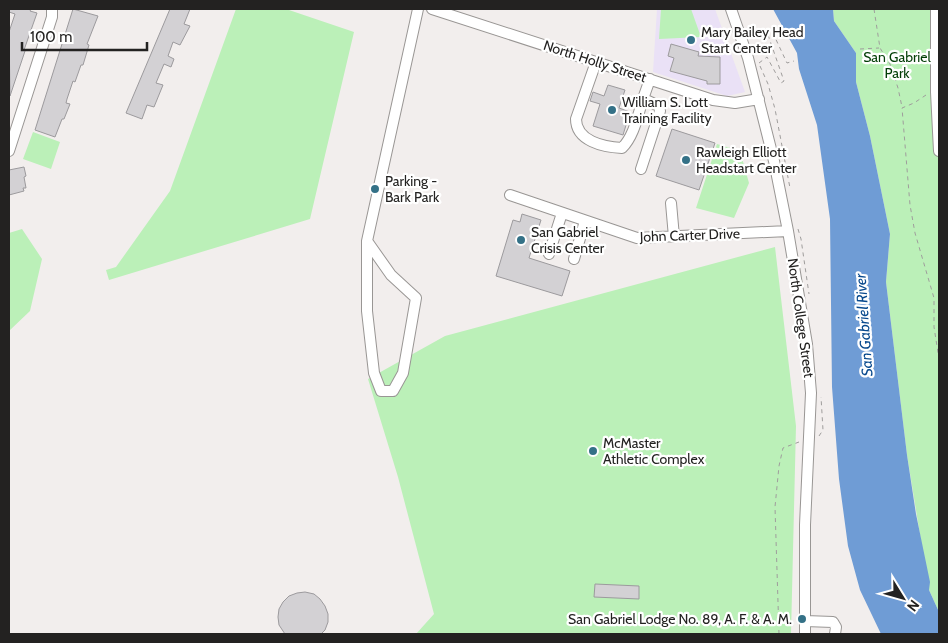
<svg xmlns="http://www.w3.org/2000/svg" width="948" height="643" viewBox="0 0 948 643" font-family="Cabin,sans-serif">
	<rect width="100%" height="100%" fill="#f2eeed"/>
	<!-- education -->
	<path fill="#eae1f6" d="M 657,9 L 715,9 L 745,92 L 727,96 L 653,72 Z"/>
	<!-- green -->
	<path fill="#bbf0b8" d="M 236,9 L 286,9 L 354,32 L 310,219 L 109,280 L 106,270 L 116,267 L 170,191 Z
		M 661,9 L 691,9 L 701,37 L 659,39 Z
		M 833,9 L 939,9 L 939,612 L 929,590 L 907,455 L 886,282 L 890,234 L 870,136 L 856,82 L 856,53 L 834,21 Z
		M 33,132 L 60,142 L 51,169 L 23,159 Z
		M 717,144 L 740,151 L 749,183 L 734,218 L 696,208 Z
		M 22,229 L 42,259 L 30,311 L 9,331 L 9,233 Z
		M 775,247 L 796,426 L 791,634 L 416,634 L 434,614 L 398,477 L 368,379 L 445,336 Z"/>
	<!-- water -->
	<path fill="#6f9cd5" d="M 773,9 L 833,9 L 834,21 L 856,53 L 856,82 L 870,136 L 890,234 L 886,282 L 907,455 L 916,514 L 930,582 L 929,590 L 939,612 L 939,634 L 881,634 L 860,590 L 848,546 L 839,479 L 832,387 L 830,219 L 817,125 L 799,69 L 797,53 Z"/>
	<!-- building -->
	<path fill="#d3d1d4" stroke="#9c9a9d" d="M 9,9 L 31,9 L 30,11 L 37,13 L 24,50 L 25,51 L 10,96 L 9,32 L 15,14 L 9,12 Z
		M 73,9 L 98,16 L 87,44 L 89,45 L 83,65 L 81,65 L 75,82 L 73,81 L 67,99 L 66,103 L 70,104 L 64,119 L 62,119 L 55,137 L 35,130 Z
		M 170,9 L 190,9 L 184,24 L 190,26 L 180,45 L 173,42 L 168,56 L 174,59 L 171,67 L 164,64 L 156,83 L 163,85 L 154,107 L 147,105 L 142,119 L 126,113 Z
		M 671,44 L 699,52 L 698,56 L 720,57 L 720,84 L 707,84 L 707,81 L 670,71 L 674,58 L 668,56 Z
		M 608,85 L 625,90 L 619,108 L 630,112 L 623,135 L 593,126 L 600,104 L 590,101 L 593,92 L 604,96 Z
		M 672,129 L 715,143 L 699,190 L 656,176 Z
		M 24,167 L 26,176 L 24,177 L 26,188 L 23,188 L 24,191 L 9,195 L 9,170 Z
		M 522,214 L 541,220 L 529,258 L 570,271 L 562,296 L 496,276 L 513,220 L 520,222 Z
		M 595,584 L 639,586 L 639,599 L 594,597 Z
		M 305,592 L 314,594 L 320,599 L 325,606 L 328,614 L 328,622 L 325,630 L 321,634 L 285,634 L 279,625 L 278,617 L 279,609 L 283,602 L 289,596 L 297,593 Z"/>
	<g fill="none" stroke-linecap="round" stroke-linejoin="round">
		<!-- minor casing -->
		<g stroke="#999694" stroke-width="12">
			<path id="minor" d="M 432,9 L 713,100 L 735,103 L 759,99
				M 731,9 L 748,58 L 774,161 L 788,231 L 807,344 L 811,393 L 805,525 L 805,634
				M 936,9 L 936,92 L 939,151
				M 596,62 L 576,119 C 576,141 603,147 622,148 C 635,135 638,113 644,96
				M 9,151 L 52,17 L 52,9
				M 641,169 L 660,111 L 659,106 L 646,100 L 644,96 L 650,79
				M 510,195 L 637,238 L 788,231
				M 671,203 L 674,237
				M 367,241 L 391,275 L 416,298 L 403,373 L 393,391 L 381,391 L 374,373 L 367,311 L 367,241 L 418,9
				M 549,254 L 562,213
				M 574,259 L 585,221
				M 805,621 L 833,622 L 836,627 L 835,634"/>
		</g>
		<!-- path -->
		<path stroke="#9f9d9c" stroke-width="1" stroke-dasharray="4 4" stroke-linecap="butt" d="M 874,9 L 880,48 L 890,64 L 898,88 L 902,107
			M 860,49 L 879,48
			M 759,63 L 767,57 L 781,83 L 784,81 L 767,32 L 771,29 L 787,63 L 794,61
			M 760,66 L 768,84 L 775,109 L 790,188
			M 926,95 L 914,103 L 902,108 L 910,205 L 915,233 L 934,298 L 934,327 L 939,359
			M 798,229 L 801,239 L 809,294
			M 819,436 L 823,430 L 821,397
			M 9,632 L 11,634
			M 779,634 L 775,507 L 779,466 L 783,448 L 799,442"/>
		<!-- minor -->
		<use href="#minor" stroke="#fff" stroke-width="10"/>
	</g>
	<!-- markers -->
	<g fill="#347187" stroke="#fff" stroke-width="2">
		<circle cx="691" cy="40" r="5"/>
		<circle cx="612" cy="110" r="5"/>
		<circle cx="686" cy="160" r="5"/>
		<circle cx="375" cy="189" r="5"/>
		<circle cx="521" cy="240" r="5"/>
		<circle cx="593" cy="451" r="5"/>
		<circle cx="802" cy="619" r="5"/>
	</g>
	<g text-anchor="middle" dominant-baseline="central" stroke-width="4.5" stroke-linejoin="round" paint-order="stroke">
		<!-- poi labels -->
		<g font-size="14" fill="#232221" stroke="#fff" text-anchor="start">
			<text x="701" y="32">Mary Bailey Head<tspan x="701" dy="16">Start Center</tspan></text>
			<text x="622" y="102">William S. Lott<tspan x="622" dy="16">Training Facility</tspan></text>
			<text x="696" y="152">Rawleigh Elliott<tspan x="696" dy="16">Headstart Center</tspan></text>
			<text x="385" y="181">Parking -<tspan x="385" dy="16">Bark Park</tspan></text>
			<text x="531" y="232">San Gabriel<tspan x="531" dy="16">Crisis Center</tspan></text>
			<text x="603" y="443">McMaster<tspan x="603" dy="16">Athletic Complex</tspan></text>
			<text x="792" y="619" text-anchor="end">San Gabriel Lodge No. 89, A. F. &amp; A. M.</text>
		</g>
		<!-- park labels -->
		<g font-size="14" fill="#023e06" stroke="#fff">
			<text x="897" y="57">San Gabriel<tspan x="897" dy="16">Park</tspan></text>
		</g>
		<!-- street labels -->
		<g font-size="14" fill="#232221" stroke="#fff">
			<text transform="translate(595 61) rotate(18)">North Holly Street</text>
			<text transform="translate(690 235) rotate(-2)">John Carter Drive</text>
			<text transform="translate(801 318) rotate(82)">North College Street</text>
		</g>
		<!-- water labels -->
		<g font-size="15" font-style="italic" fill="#08498d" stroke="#fff">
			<text transform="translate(864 325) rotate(-94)">San Gabriel River</text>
		</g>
	</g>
	<!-- border -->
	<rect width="948" height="643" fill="none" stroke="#232221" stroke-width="20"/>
	<!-- north arrow -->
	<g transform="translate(903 598) rotate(127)" stroke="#ffffff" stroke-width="4" paint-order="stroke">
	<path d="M0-4L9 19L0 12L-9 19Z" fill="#232221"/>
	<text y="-8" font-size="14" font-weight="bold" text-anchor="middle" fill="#232221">N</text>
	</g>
	<!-- scale -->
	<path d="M22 42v8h125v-8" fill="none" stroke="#232221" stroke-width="2.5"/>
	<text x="30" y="42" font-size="15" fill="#232221" stroke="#ffffff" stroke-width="4" paint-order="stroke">100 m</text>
</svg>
